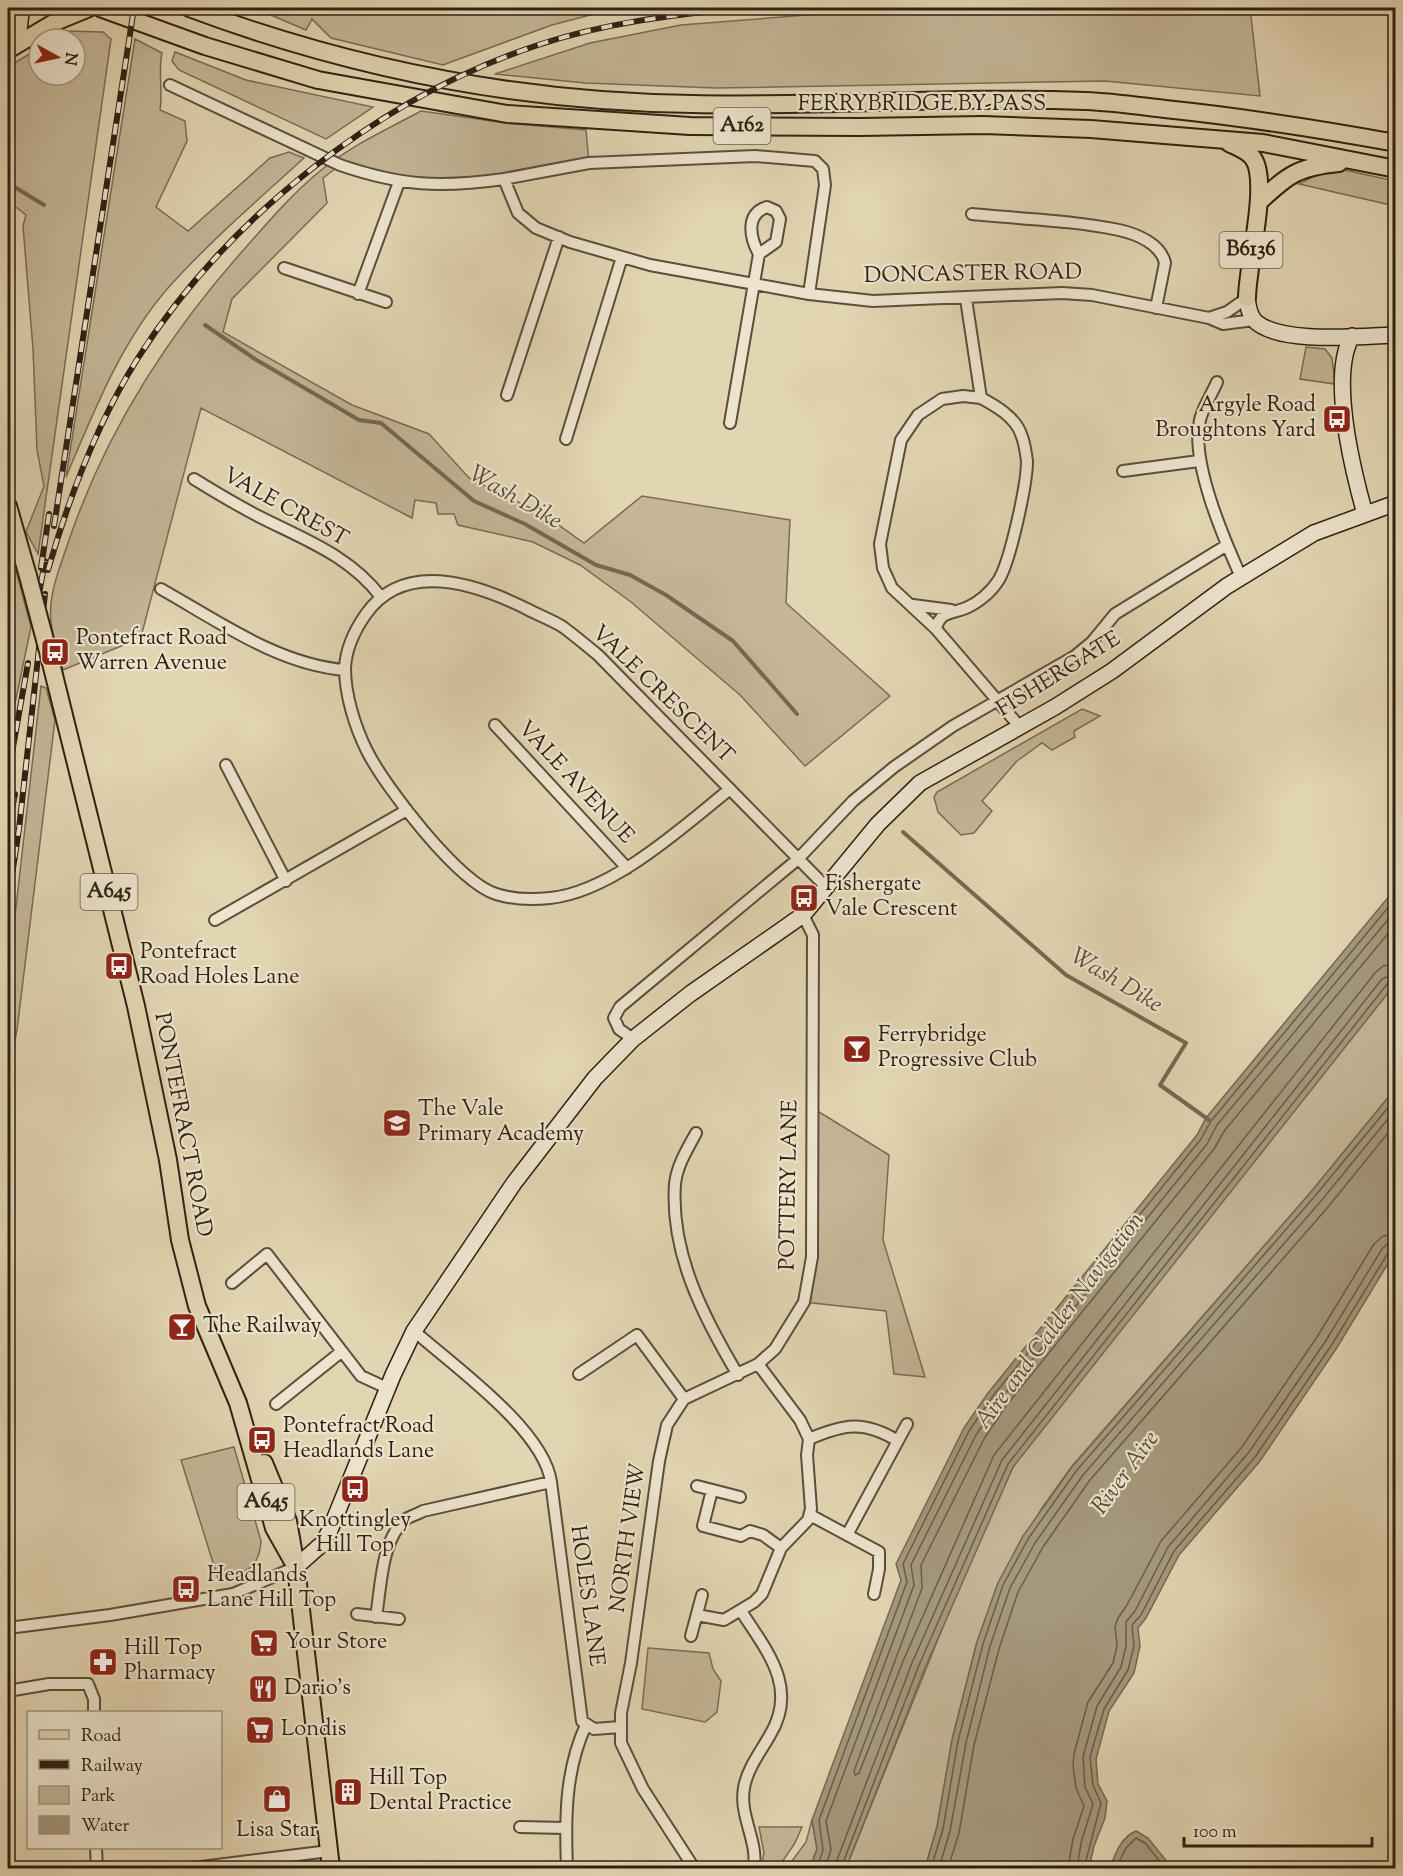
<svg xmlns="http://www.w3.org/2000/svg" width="1403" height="1876" viewBox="0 0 1403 1876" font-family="'Sorts Mill Goudy',serif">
	<rect width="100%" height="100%" fill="#e2d5b2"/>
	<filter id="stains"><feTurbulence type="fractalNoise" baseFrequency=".00333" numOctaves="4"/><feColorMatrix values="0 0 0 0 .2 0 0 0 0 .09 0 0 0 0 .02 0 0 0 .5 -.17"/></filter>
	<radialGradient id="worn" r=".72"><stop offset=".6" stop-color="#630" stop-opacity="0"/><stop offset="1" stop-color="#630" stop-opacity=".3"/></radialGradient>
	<!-- green -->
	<path fill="#c4b697" stroke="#7a6c55" stroke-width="1.5" d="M 254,8 L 617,8 L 552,25 L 443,65 L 331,38 L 312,19 L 306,30 Z
		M 896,8 L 1250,8 L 1260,96 L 1105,81 L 716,88 L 585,83 L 495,74 L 590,43 L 681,25 Z
		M 66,31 L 103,32 L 111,39 L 38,554 L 26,532 L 44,486 L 37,450 L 33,349 L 23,226 L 26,215 L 8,201 L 8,67 L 39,48 L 39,75 L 75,75 L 75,39 L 53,39 Z
		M 135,39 L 162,53 C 158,70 163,91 160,110 L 185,121 L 187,141 L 156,207 L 188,231 L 270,158 L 289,152 L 304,158 C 258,200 210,241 168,288 C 121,342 94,411 66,477 Z
		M 175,52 L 246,80 L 373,107 L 326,139 L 179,70 L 172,61 Z
		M 421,111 L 506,123 L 586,130 L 589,163 L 422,185 L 340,165 L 323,178 L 327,203 L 232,299 L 223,332 L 352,405 L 429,434 L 469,478 L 543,514 L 584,543 L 642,496 L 790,520 L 786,603 L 890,696 L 805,766 L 740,695 L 631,602 L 580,565 L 533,542 L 458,525 L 454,514 L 438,514 L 436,503 L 415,500 L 412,518 L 201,408 L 142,633 L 126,644 L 63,670 C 59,654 52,637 51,621 C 48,597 59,569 67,546 C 104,434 168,334 247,246 C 270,220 293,193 320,171 C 350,146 386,130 421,111 Z
		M 1340,169 L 1395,181 L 1395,206 L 1299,184 L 1320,173 Z
		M 1306,347 L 1325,349 L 1332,358 L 1335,384 L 1300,379 Z
		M 15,567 L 31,627 L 8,737 L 8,568 Z
		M 41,686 L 46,688 L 55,720 L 17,1030 L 8,1077 L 8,978 Z
		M 1082,709 L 1100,716 L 1074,731 L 1075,737 L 1052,750 L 1042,743 L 1017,761 L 982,801 L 992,811 L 974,833 L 961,835 L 938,812 L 934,797 L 937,792 Z
		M 1395,984 L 1395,1089 L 1311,1192 L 1072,1466 L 1042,1508 L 998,1583 L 976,1645 L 952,1740 L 937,1827 L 925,1868 L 846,1868 L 961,1582 L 1013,1467 L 1032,1437 Z
		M 811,1107 L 889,1155 L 883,1240 L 925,1377 L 894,1374 L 886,1311 L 804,1302 L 812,1257 Z
		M 234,1447 L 261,1541 C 260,1569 242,1574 219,1582 L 181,1460 Z
		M 648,1648 L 709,1653 L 713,1669 L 721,1681 L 717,1712 L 705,1722 L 642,1709 Z
		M 812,1820 L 817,1849 L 810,1868 L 787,1868 L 806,1842 Z
		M 759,1827 L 802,1827 L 795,1843 L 778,1868 L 761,1868 L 764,1853 Z"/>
	<!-- water -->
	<path fill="#a5987c" stroke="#766852" stroke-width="1.5" d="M 1395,889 L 1395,984 L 1013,1467 L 925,1668 L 846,1868 L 810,1868 L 817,1849 L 812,1820 L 901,1580 L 896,1564 L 964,1428 L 988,1393 L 1197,1135 L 1206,1118 Z
		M 1395,1089 L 1395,1252 L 1336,1349 L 1260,1461 L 1179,1555 L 1146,1618 L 1138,1628 L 1140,1646 L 1134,1673 L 1109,1711 L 1096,1759 L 1098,1784 L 1107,1801 L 1105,1818 L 1094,1846 L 1089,1868 L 925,1868 L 937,1827 L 952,1740 L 977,1642 L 998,1583 L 1023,1536 L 1072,1467 L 1311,1192 Z
		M 1136,1831 L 1148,1838 L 1172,1868 L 1110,1868 C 1115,1854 1121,1837 1136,1831 Z"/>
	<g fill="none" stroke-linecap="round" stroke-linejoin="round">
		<!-- shore -->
		<path stroke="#6a5c48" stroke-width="1.5" d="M 1396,924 L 1225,1130 L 1214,1149 L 1006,1406 L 984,1439 L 921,1565 L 922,1588 L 854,1771 L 855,1775 L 859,1773 L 904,1659 L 994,1455 L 1375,973 L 1383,966 L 1396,964
			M 817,1868 L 823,1850 L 819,1820 L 907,1582 L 903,1564 L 969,1431 L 993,1396 L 1201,1139 L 1211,1121 L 1396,898
			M 825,1868 L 831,1850 L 826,1821 L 914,1585 L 911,1565 L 976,1435 L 999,1401 L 1207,1144 L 1217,1125 L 1396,910
			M 834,1868 L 912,1663 L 1002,1460 L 1382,979 L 1396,973
			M 841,1868 L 919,1665 L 1008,1464 L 1388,983 L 1396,981
			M 931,1868 L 943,1829 L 958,1741 L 983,1644 L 1003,1585 L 1028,1539 L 1077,1470 L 1315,1196 L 1396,1098
			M 939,1868 L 950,1831 L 966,1743 L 990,1646 L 1010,1588 L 1035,1543 L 1083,1475 L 1321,1201 L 1396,1109
			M 948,1868 L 959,1833 L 974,1745 L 999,1649 L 1018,1592 L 1043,1547 L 1090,1480 L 1328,1207 L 1396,1123
			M 1068,1868 L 1073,1839 L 1084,1806 L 1076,1788 L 1073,1766 L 1074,1754 L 1088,1702 L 1113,1663 L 1117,1646 L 1115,1627 L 1118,1618 L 1127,1605 L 1161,1541 L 1242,1447 L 1317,1337 L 1374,1244 L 1383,1236 L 1396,1234
			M 1077,1868 L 1081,1843 L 1093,1804 L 1085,1787 L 1083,1757 L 1097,1706 L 1121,1667 L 1126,1646 L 1126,1622 L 1135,1611 L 1168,1547 L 1249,1452 L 1325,1342 L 1382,1249 L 1387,1244 L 1396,1243
			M 1084,1868 L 1101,1803 L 1093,1785 L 1090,1757 L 1104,1709 L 1128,1670 L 1134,1646 L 1132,1625 L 1141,1615 L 1174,1551 L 1255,1457 L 1331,1346 L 1388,1253 L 1396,1250
			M 1116,1868 L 1126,1848 L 1136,1838 L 1145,1843 L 1165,1868"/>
		<!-- stream -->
		<path stroke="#766852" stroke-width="4" d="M 8,172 L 13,186 L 44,205
			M 205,325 L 255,359 L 359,420 L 381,423 L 474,501 L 525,524 L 596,565 L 630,575 L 666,595 L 733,641 L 797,714
			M 903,832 L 1066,975 L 1186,1043 L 1160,1085 L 1209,1120"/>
		<!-- street casing -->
		<g stroke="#5c4e3b" stroke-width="14">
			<path id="street" d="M 170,85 L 340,165 C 401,186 440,188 504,179 L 518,213 L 536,228 L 570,242 L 650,265 L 809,294 L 873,301 L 1062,293 L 1092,295 L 1209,318 L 1227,312 L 1247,298
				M 504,179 L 589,163 L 755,156 L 815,161 L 823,169 L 825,185 L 809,294
				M 972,214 C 1020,219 1071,220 1119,230 C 1137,234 1161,244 1165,263 L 1156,308
				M 284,268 L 386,302
				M 358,294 L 399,182
				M 966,299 L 981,398 L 963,396 L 942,399 L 918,415 L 901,440 L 880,544 L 883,568 L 892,588 L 936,629 L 1020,727
				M 1209,318 L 1223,324 L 1254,320
				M 1394,335 L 1396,290
				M 1217,382 C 1212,394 1203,407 1200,420 C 1190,461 1224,539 1241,577
				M 507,395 L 559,237
				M 730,423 L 759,254 C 750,238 745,214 767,207 L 776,211 L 780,219 L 776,242 L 759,254
				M 566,439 L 622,257
				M 1123,471 L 1199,461
				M 194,479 C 215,492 237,505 258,516 C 303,539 349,555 381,597
				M 161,589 C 218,621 279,665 345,670
				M 913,605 L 951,610
				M 936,629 C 940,611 951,614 966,608 C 978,603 991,592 998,581 C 1010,563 1027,484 1027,461 C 1026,453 1024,441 1021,434 C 1015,417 996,406 981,398
				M 495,725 L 627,868
				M 226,765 L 286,881
				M 730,789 C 683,827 612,892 550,898 C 532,900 512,899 496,894 C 458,882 385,787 367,751 C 355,727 345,695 345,668 C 346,648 354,631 366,614 C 405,559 477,584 527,609 C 538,615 552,620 563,627 C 575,636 587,646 598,655 L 827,888
				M 215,920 L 407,810
				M 633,1039 L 619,1029 L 614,1018 L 620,1007 L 798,859 L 853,801 L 894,767 L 953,726 L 1075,656 L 1092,642 L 1115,614 L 1227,545
				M 696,1133 C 688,1148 677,1165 675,1184 C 670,1253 704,1318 738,1375
				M 232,1283 L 267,1254 L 361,1376 L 387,1388
				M 414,1331 C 454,1366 544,1430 551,1482 L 582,1721 L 594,1729 L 620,1727
				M 579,1374 L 637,1335 L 684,1399
				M 276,1404 L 341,1352
				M 809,1439 C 844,1424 864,1420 898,1441
				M 697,1486 L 740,1497
				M 712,1490 L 703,1526 L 741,1536 L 750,1531 L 763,1535 L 781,1548
				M 810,1515 L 879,1552 L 879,1569 L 874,1594
				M 847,1535 L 907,1424
				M 741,1611 C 766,1650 799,1687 770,1735 C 761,1751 747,1769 744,1788 C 739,1816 758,1840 754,1868
				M 357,1614 L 399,1619
				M 697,1615 L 724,1620 L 754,1602 L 762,1594 L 781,1548 L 808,1520 L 811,1509 L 807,1455 L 809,1439 L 800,1420 L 758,1364
				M 376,1617 C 381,1588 381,1539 406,1519 C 411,1516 418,1514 423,1511 L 551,1482
				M 8,1628 L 110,1615 L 233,1594 L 296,1567
				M 691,1636 L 702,1595
				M 8,1691 L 49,1684 L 88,1684 L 94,1699 L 94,1712
				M 520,1827 L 565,1828
				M 96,1848 L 97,1868
				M 193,1868 L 329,1851
				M 567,1868 C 565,1819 565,1770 586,1725
				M 694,1868 L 643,1789 L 621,1743 L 621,1713 L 631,1663 L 659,1461 L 667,1425 L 684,1399 L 758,1364 L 775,1349 L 804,1302 L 812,1257 L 813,935 L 803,915"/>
		</g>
		<!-- secondary casing -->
		<g stroke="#2f2113" stroke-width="18">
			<path id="secondary" d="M 1247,298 C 1248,306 1249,314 1254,320 C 1277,345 1363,336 1396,335
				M 1352,336 C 1329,376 1353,471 1365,514
				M 296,1567 L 323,1543 L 330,1530 L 393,1375 L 414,1331 L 514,1183 L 595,1078 L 633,1039 L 690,994 L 803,915 L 878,824 L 920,783 L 1055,707 L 1112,671 L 1227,586 L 1314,533 L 1396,503"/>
		</g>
		<!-- primary casing -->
		<g stroke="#2f2113" stroke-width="20">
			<path id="primary" d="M 100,8 L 205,46 L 318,80 L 507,114 L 690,126 L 860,127 L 983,125 L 1091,129 L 1263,143 L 1396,169
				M 189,8 C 352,69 518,102 693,104 C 824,107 954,96 1086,101 C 1112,102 1139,106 1165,109 C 1242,117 1319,129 1396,143
				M 8,50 L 55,22 L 89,8
				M 1229,143 C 1237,147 1247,150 1253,158 C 1270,182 1247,266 1247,298
				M 1259,202 C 1289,174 1298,167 1339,163
				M 8,506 L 28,576
				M 50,659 L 136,1006 L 168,1160 L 180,1240 L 197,1306 L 238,1403 L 274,1528 L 296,1567
				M 264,1463 L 288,1521 L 296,1567 L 331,1868"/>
		</g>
		<!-- highway casing -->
		<g stroke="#2f2113" stroke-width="21">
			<path id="highway" d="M 8,50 L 17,35 L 20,8"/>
		</g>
		<!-- street -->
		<use href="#street" stroke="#ece4cd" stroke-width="10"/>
		<!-- secondary -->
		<use href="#secondary" stroke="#ece4cd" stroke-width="15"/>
		<!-- primary -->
		<use href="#primary" stroke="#e2d5b2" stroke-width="16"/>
		<!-- highway -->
		<use href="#highway" stroke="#e2d5b2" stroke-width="18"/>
		<!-- rail casing -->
		<g stroke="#2f2113" stroke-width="6">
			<path id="rail" d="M 54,526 L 134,8
				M 41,568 L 49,514
				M 48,570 C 69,497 97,423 138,358 C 227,218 380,97 538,45 C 604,23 672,15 741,8
				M 37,605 L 45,561
				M 8,775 L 28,663
				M 8,830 L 15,794
				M 8,901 L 19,829 L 45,594"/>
		</g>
		<!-- rail -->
		<use href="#rail" stroke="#ece4cd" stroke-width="4" stroke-dasharray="11" stroke-linecap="butt"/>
		<!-- primary-bridge casing -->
		<g stroke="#2f2113" stroke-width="20" stroke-linecap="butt">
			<path id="primary-bridge" d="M 28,576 L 50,659"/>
		</g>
		<!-- primary-bridge -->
		<use href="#primary-bridge" stroke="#e2d5b2" stroke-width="16"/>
	</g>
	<!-- icons -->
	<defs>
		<g id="bus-square" transform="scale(1.5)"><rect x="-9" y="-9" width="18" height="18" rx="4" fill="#8f2418" stroke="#ece4cd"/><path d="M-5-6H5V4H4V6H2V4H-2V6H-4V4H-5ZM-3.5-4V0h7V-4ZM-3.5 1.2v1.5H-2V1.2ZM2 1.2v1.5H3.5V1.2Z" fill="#fff"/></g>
		<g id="bar-square" transform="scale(1.5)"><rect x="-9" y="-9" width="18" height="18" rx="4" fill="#8f2418" stroke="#ece4cd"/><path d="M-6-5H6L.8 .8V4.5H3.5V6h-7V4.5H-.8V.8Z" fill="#fff"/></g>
		<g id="school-square" transform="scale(1.5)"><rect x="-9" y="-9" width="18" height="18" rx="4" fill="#8f2418" stroke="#ece4cd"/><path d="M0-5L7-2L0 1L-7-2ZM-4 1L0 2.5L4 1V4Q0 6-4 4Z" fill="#fff"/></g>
		<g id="supermarket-square" transform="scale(1.5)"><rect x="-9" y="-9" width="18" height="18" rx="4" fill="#8f2418" stroke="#ece4cd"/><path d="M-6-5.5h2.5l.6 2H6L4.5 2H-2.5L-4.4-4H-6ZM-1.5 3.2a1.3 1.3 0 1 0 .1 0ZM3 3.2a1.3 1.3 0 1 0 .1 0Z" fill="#fff"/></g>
		<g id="pharmacy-square" transform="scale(1.5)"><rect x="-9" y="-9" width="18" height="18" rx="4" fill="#8f2418" stroke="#ece4cd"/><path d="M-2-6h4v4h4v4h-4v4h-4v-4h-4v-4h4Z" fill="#fff"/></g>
		<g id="restaurant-square" transform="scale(1.5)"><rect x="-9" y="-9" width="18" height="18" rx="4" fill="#8f2418" stroke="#ece4cd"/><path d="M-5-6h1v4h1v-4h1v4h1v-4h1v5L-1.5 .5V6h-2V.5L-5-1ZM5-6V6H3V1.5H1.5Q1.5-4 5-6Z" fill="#fff"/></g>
		<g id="building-square" transform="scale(1.5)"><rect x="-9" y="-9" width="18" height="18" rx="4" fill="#8f2418" stroke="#ece4cd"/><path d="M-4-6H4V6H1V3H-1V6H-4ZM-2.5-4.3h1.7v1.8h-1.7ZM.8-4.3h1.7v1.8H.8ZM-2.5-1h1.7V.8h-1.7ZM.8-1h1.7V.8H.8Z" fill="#fff"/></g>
		<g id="shop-square" transform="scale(1.5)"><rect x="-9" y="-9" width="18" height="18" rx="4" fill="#8f2418" stroke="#ece4cd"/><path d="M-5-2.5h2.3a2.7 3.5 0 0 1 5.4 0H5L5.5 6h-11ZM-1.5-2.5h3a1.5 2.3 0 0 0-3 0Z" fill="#fff"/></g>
	</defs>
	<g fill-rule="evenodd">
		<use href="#bus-square" x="1337" y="419"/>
		<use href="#bus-square" x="55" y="652"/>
		<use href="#bus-square" x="804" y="898"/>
		<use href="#bus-square" x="119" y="966"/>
		<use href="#bar-square" x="857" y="1049"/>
		<use href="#school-square" x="397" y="1123"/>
		<use href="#bar-square" x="182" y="1327"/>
		<use href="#bus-square" x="262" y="1440"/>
		<use href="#bus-square" x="355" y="1489"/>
		<use href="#bus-square" x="186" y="1589"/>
		<use href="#supermarket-square" x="264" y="1643"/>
		<use href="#pharmacy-square" x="103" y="1662"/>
		<use href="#restaurant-square" x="263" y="1689"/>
		<use href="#supermarket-square" x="260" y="1730"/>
		<use href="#building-square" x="348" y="1792"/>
		<use href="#shop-square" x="277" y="1799"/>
	</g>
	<g text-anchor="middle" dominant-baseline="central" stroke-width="4.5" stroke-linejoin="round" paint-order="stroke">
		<!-- shield labels -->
		<g fill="#ece4cd" stroke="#685c4b" stroke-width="1.5">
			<rect x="713.5" y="108" width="57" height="36" rx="4.5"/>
			<rect x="1219.5" y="232" width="63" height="36" rx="4.5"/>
			<rect x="80.5" y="874" width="57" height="36" rx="4.5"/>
			<rect x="237.5" y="1484" width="57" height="36" rx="4.5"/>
		</g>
		<g font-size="21" font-weight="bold" fill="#2f2113">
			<text x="742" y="126">A162</text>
			<text x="1251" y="250">B6136</text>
			<text x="109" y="892">A645</text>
			<text x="266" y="1502">A645</text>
		</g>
		<!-- street labels -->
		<g font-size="22" fill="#2f2113" stroke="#ece4cd">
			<text x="922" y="105">FERRYBRIDGE BY-PASS</text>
			<text transform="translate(973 275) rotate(-1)">DONCASTER ROAD</text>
			<text transform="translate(285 508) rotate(29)">VALE CREST</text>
			<text transform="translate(1059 675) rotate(-32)">FISHERGATE</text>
			<text transform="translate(662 695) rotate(44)">VALE CRESCENT</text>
			<text transform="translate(575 783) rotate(47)">VALE AVENUE</text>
			<text transform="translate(182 1125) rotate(79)">PONTEFRACT ROAD</text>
			<text transform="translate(790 1185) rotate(-89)">POTTERY LANE</text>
			<text transform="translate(629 1538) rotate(-82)">NORTH VIEW</text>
			<text transform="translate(586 1596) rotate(82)">HOLES LANE</text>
		</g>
		<!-- poi labels -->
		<g font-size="22" fill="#2f2113" stroke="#ece4cd" text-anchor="start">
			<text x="1316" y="406" text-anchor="end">Argyle Road<tspan x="1316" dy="25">Broughtons Yard</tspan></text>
			<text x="76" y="639">Pontefract Road<tspan x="76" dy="25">Warren Avenue</tspan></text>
			<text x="825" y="885">Fishergate<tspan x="825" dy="25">Vale Crescent</tspan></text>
			<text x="140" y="953">Pontefract<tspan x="140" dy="25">Road Holes Lane</tspan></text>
			<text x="878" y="1036">Ferrybridge<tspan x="878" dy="25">Progressive Club</tspan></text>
			<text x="418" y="1110">The Vale<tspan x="418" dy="25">Primary Academy</tspan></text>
			<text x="203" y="1327">The Railway</text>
			<text x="283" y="1427">Pontefract Road<tspan x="283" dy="25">Headlands Lane</tspan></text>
			<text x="355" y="1521" text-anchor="middle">Knottingley<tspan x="355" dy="25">Hill Top</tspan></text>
			<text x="207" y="1576">Headlands<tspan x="207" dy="25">Lane Hill Top</tspan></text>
			<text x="285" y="1643">Your Store</text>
			<text x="124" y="1649">Hill Top<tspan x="124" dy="25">Pharmacy</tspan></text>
			<text x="284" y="1689">Dario's</text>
			<text x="281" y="1730">Londis</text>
			<text x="369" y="1779">Hill Top<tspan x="369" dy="25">Dental Practice</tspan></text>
			<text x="277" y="1831" text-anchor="middle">Lisa Star</text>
		</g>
		<!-- water labels -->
		<g font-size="24" font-style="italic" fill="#584b38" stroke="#ece4cd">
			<text transform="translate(515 498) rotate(30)">Wash Dike</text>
			<text transform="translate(1116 981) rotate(31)">Wash Dike</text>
			<text transform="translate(1060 1321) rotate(-53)">Aire and Calder Navigation</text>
			<text transform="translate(1126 1473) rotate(-54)">River Aire</text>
		</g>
	</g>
	<!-- margin -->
	<rect width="1403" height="1876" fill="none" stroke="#e2d5b2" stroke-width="30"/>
	<rect x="9" y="9" width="1385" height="1858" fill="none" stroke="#2f2113" stroke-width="3"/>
	<rect x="15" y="15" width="1373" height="1846" fill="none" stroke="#2f2113" stroke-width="1.5"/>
	<!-- legend -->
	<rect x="27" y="1711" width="195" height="138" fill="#ece4cd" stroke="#a09683" stroke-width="1.5"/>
	<rect x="39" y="1730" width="30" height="9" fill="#e2d5b2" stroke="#a09683" stroke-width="1.5"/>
	<text x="81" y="1741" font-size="18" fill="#2f2113">Road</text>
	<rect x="39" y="1760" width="30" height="9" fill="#2f2113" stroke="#a09683" stroke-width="1.5"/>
	<text x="81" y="1771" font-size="18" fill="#2f2113">Railway</text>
	<rect x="39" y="1786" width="30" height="18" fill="#c4b697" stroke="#a09683" stroke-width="1.5"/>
	<text x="81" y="1801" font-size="18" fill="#2f2113">Park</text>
	<rect x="39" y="1816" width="30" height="18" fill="#a5987c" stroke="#a09683" stroke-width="1.5"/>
	<text x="81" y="1831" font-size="18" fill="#2f2113">Water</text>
	<!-- north arrow -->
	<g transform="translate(57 57) rotate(98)"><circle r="28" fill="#ece4cd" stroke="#a09683" stroke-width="1.5"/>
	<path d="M0-4.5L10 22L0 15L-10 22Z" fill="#8f2418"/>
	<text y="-9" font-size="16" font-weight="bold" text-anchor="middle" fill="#2f2113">N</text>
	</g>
	<!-- scale -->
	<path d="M1184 1837v9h188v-9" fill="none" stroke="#2f2113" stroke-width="3"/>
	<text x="1193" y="1837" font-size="18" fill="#2f2113" stroke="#ece4cd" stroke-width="4.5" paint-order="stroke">100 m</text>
	<rect width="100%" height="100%" filter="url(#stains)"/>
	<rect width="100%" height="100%" fill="url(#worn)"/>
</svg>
